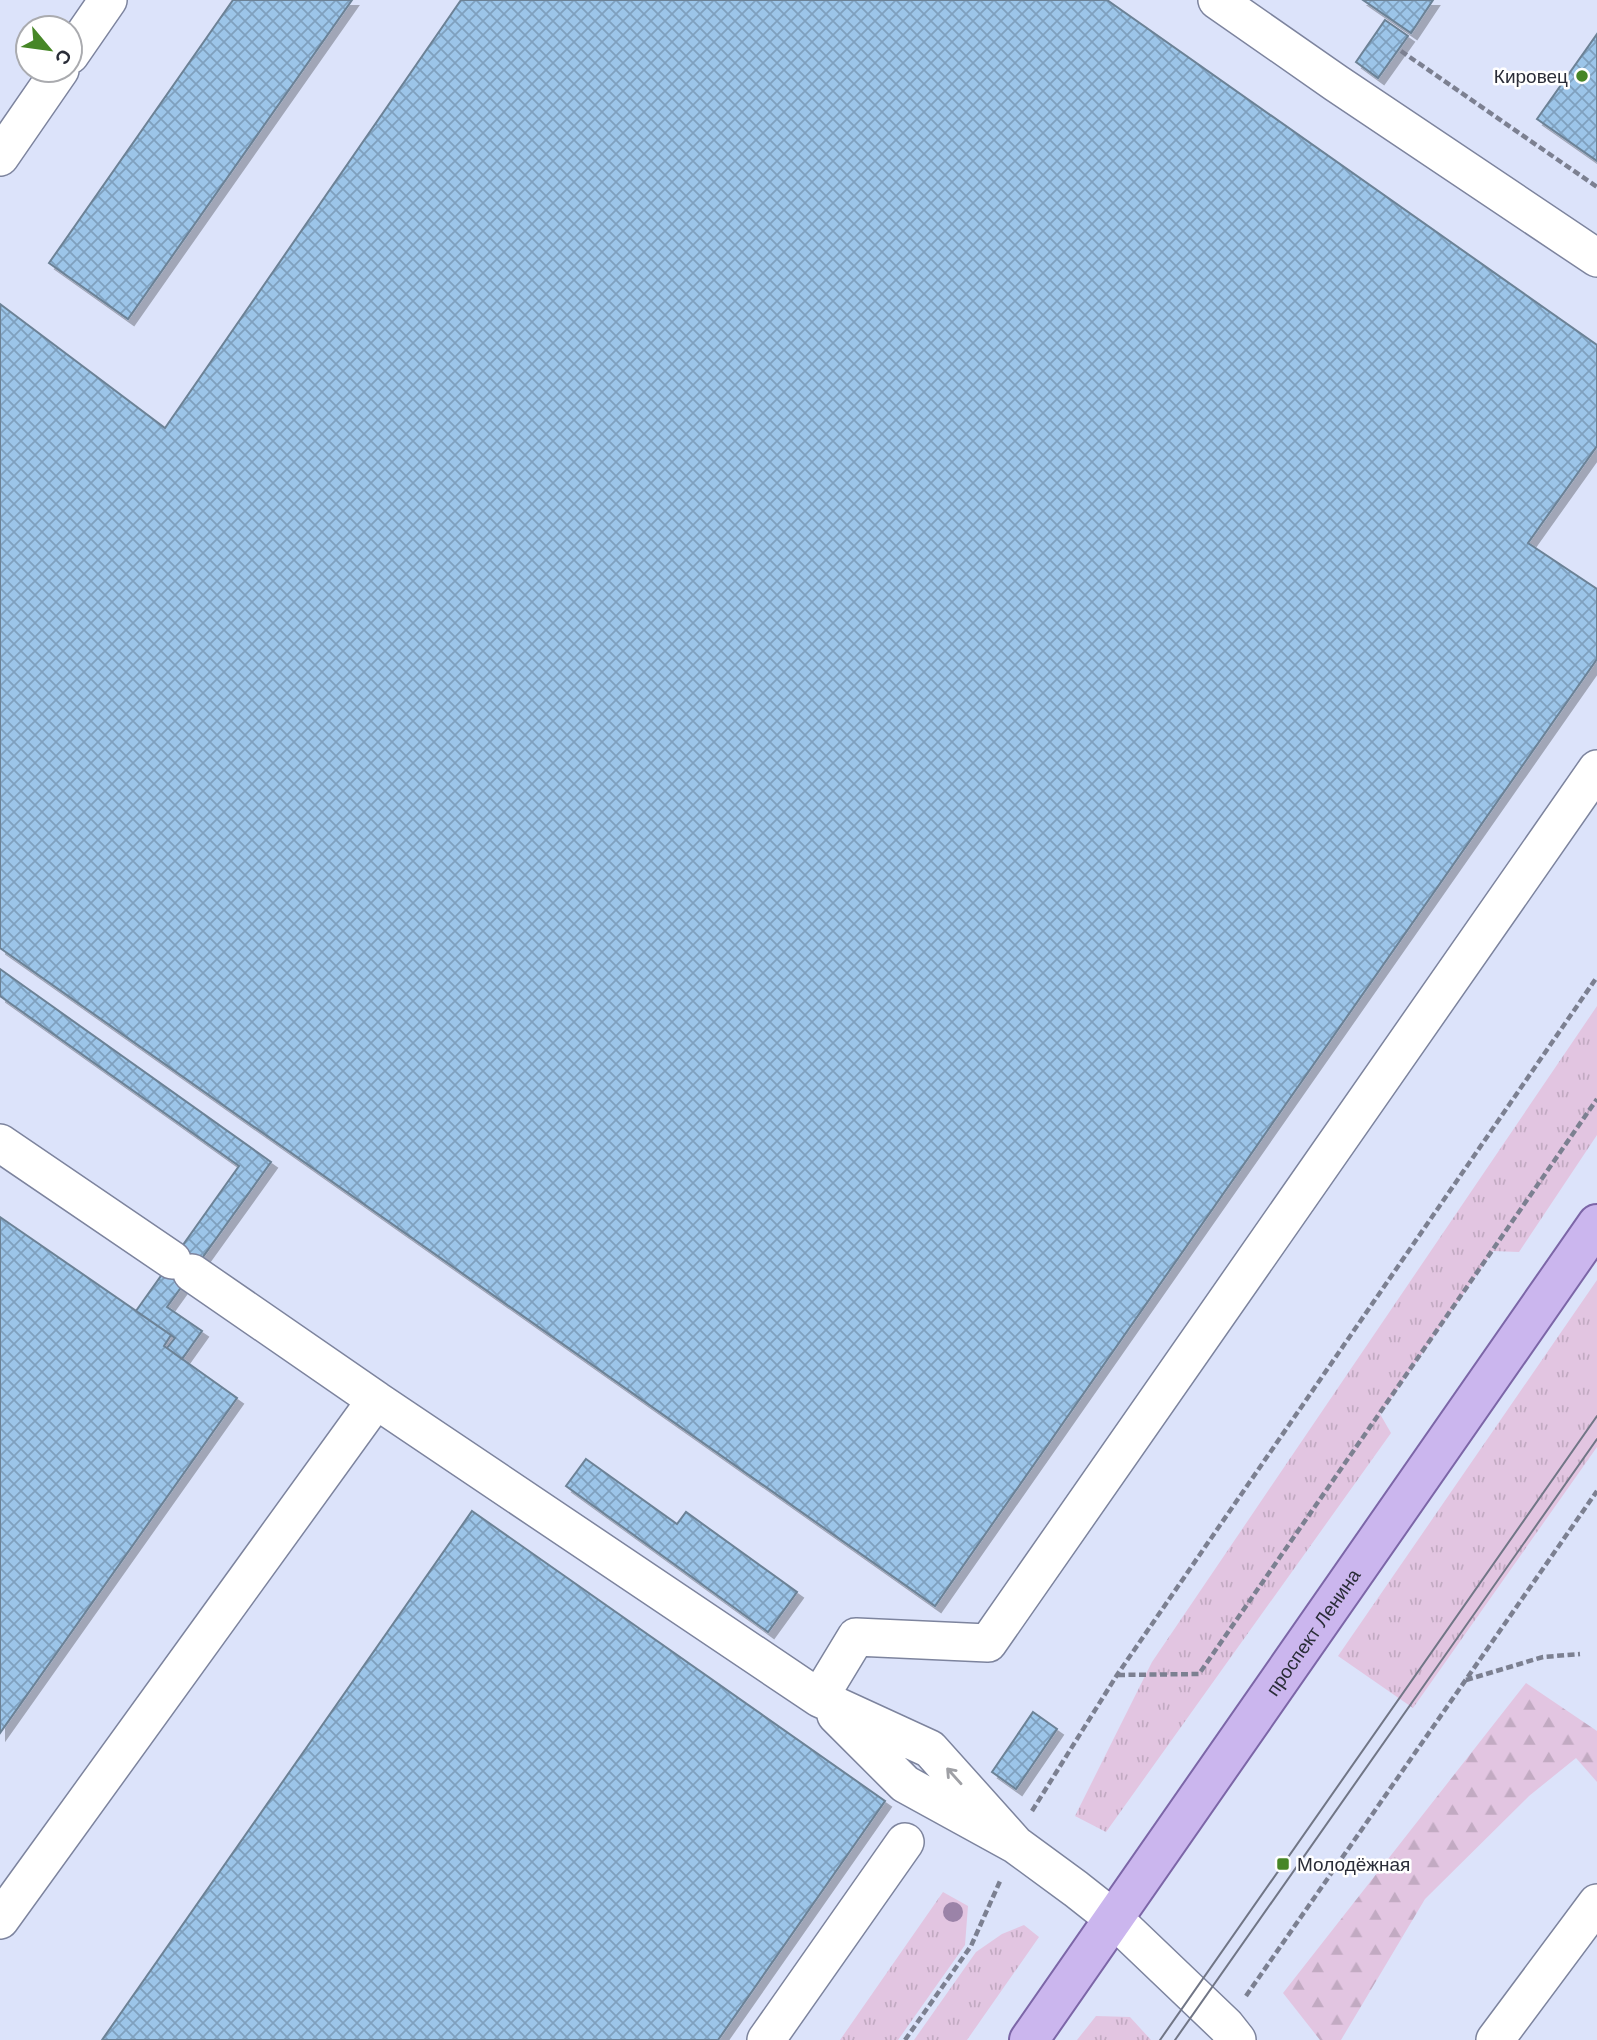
<svg xmlns="http://www.w3.org/2000/svg" width="1597" height="2040" viewBox="0 0 1597 2040" font-family="Arial,sans-serif">
	<defs>
		<pattern id="grass-tufts" width="24" height="20" patternUnits="userSpaceOnUse" patternTransform="scale(1.75)"><rect width="24" height="20" fill="#e2c5e1"/><path d="M3 7l-1-3M5 7V3M7 7l1-3M15 17l-1-3M17 17v-4M19 17l1-3" fill="none" stroke="#c2aac2"/></pattern>
		<pattern id="forest-firs" width="22" height="20" patternUnits="userSpaceOnUse" patternTransform="scale(1.75)"><rect width="22" height="20" fill="#e2c5e1"/><path d="M5 1l3.5 6h-7zM16 11l3.5 6h-7z" fill="#c2aac2"/></pattern>
		<pattern id="building-cross-hatch" width="8" height="8" patternUnits="userSpaceOnUse" patternTransform="scale(1.75)"><rect width="8" height="8" fill="#9cc5e9"/><path d="M0 0l8 8M0 8l8-8" fill="none" stroke="#7fa0be"/></pattern>
		<filter id="shadow"><feDropShadow dx="6" dy="6" stdDeviation="0" flood-color="#0004"/></filter>
	</defs>
	<rect width="100%" height="100%" fill="#dce3fa"/>
	<!-- grass -->
	<path fill="url(#grass-tufts)" d="M 1597,1006 L 1597,1135 L 1519,1252 L 1493,1251 L 1380,1414 L 1391,1433 L 1106,1832 L 1075,1816 L 1152,1662 Z
		M 1597,1280 L 1597,1447 L 1413,1708 L 1338,1656 Z
		M 943,1892 L 968,1906 L 965,1945 L 898,2040 L 840,2040 Z
		M 1024,1925 L 1039,1937 L 967,2040 L 914,2040 L 976,1952 L 1002,1934 Z
		M 1096,2016 L 1130,2017 L 1151,2040 L 1077,2040 Z"/>
	<!-- forest -->
	<path fill="url(#forest-firs)" d="M 1526,1683 L 1597,1731 L 1597,1782 L 1576,1758 L 1529,1796 L 1425,1899 L 1341,2040 L 1320,2040 L 1283,1993 Z"/>
	<!-- building -->
	<path fill="url(#building-cross-hatch)" stroke="#6c8296" stroke-width="2" filter="url(#shadow)" d="M 233,0 L 352,0 L 128,319 L 49,263 Z
		M 461,0 L 1107,0 L 1597,345 L 1597,446 L 1528,543 L 1597,589 L 1597,659 L 935,1606 L 0,948 L 0,304 L 165,428 Z
		M 1363,0 L 1433,0 L 1411,33 Z
		M 1385,20 L 1408,36 L 1378,78 L 1356,62 Z
		M 1597,34 L 1597,161 L 1537,119 Z
		M 0,969 L 271,1162 L 167,1307 L 202,1331 L 182,1359 L 167,1348 L 175,1338 L 136,1311 L 239,1166 L 0,996 Z
		M 0,1217 L 171,1335 L 164,1346 L 237,1398 L 0,1733 Z
		M 586,1459 L 677,1524 L 686,1512 L 797,1592 L 768,1632 L 566,1486 Z
		M 472,1511 L 885,1801 L 718,2040 L 102,2040 Z
		M 1033,1712 L 1057,1729 L 1016,1789 L 992,1772 Z"/>
	<g fill="none" stroke-linecap="round" stroke-linejoin="round">
		<!-- minor casing -->
		<g stroke="#7d849e" stroke-width="40">
			<path id="minor" d="M 1217,0 L 1336,83 L 1597,258
				M 70,55 L 108,0
				M 0,157 L 60,70
				M 0,1143 L 172,1260
				M 376,1400 L 819,1698 L 930,1749 L 1016,1845
				M 819,1698 L 856,1637 L 988,1643 L 1597,769
				M 836,1715 L 905,1784 L 1016,1845 L 1076,1889 L 1114,1919 L 1226,2026 L 1237,2040
				M 0,1920 L 376,1400 L 192,1273
				M 766,2040 L 905,1842
				M 1495,2040 L 1597,1903"/>
		</g>
		<!-- major casing -->
		<g stroke="#7c66a7" stroke-width="42">
			<g id="major">
				<path id="s1" d="M 1029,2040 L 1597,1224"/>
			</g>
		</g>
		<!-- path -->
		<path stroke="#7c8091" stroke-width="4.5" stroke-dasharray="7 3.5" stroke-linecap="butt" d="M 1401,51 L 1597,187
			M 1118,1675 L 1199,1674 L 1597,1099
			M 1466,1680 L 1543,1657 L 1580,1654
			M 1032,1811 L 1117,1675 L 1597,977
			M 1246,1996 L 1597,1491
			M 905,2040 L 971,1946 L 1001,1879"/>
		<!-- minor -->
		<use href="#minor" stroke="#fff" stroke-width="37"/>
		<!-- major -->
		<use href="#major" stroke="#cbb6ee" stroke-width="38"/>
		<!-- tram -->
		<path stroke="#717686" stroke-width="2" d="M 1160,2040 L 1597,1416
			M 1175,2040 L 1597,1439"/>
	</g>
	<!-- trees -->
	<circle fill="#9b83a8" cx="953" cy="1912" r="10"/>
	<!-- one-way arrows -->
	<defs><path id="oneway-shaft" d="M-6 0H5M1.5-3L5.5 0L1.5 3" fill="none" stroke-width="1.6" stroke-linecap="round" stroke-linejoin="round" transform="scale(1.75)"/></defs>
	<use stroke="#9fa0a5" href="#oneway-shaft" transform="translate(954 1776) rotate(-132)"/>
	<!-- markers -->
	<g fill="#468626" stroke="#fff" stroke-width="2.5">
		<circle cx="1582" cy="76" r="7"/>
		<rect x="1276" y="1857" width="14" height="14" rx="3.5"/>
	</g>
	<g text-anchor="middle" dominant-baseline="central" stroke-width="5" stroke-linejoin="round" paint-order="stroke">
		<!-- poi labels -->
		<g font-size="19" fill="#2a2d38" stroke="#fff" text-anchor="end">
			<text x="1568" y="76">Кировец</text>
			<text x="1297" y="1864" text-anchor="start">Молодёжная</text>
		</g>
		<!-- street labels -->
		<g font-size="19" fill="#2a2d38" stroke="#fff">
			<text stroke="none"><textPath href="#s1" startOffset="497">проспект Ленина</textPath></text>
		</g>
	</g>
	<!-- north arrow -->
	<g transform="translate(49 49) rotate(119)"><circle r="33" fill="#ffffff" stroke="#aaabaf" stroke-width="2"/>
	<path d="M0-5L12 26L0 18L-12 26Z" fill="#468626"/>
	<text y="-10" font-size="19" font-weight="bold" text-anchor="middle" fill="#2a2d38">С</text>
	</g>
</svg>
